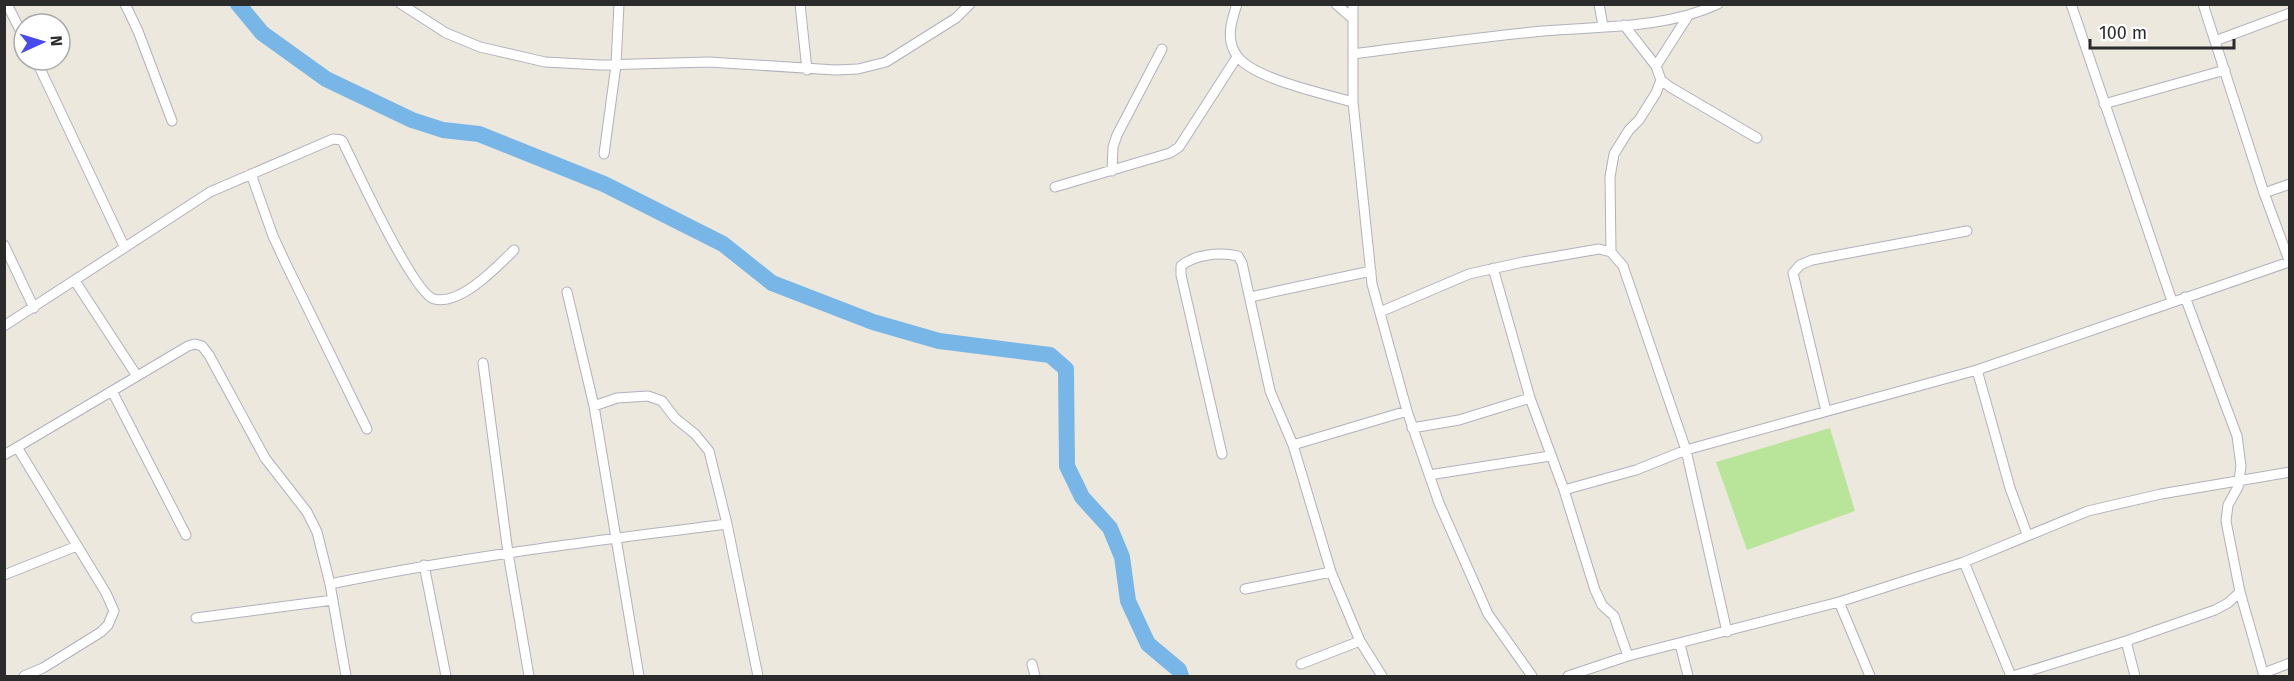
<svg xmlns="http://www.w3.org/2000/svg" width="2294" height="681" viewBox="0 0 2294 681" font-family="'Fira Sans',sans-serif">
	<rect width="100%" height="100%" fill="#ece8de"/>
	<!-- pitch -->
	<path fill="#b8e59a" d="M 1830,428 L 1855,511 L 1747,550 L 1716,462 Z"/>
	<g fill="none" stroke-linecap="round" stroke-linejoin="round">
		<!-- river -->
		<path stroke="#77b6e7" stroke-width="16" d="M 238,4 L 262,33 L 326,79 L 412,120 L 443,130 L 479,134 L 604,184 L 723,244 L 772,283 L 873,322 L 939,341 L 1050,355 L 1066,369 L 1067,466 L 1082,497 L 1110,528 L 1122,557 L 1128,601 L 1148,644 L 1179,670 L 1181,676"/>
		<!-- street casing -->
		<g stroke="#b1b1bd" stroke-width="11">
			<path id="street" d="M 7,4 L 24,38
				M 125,4 L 138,31 L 172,121
				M 401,4 L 446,33 L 480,47 L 545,62 L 600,65 L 709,62 L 835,70 L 858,69 L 886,62 L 956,18 L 970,4
				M 800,4 L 807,70
				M 1237,4 C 1231,22 1225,41 1238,57 C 1255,79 1325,94 1353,102
				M 1336,4 L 1352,18
				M 1353,4 L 1353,102 L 1372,284 L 1407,411 L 1439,503 L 1488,614 L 1532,676
				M 1599,4 L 1603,26
				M 2071,4 L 2172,301
				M 2203,4 L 2264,193 L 2290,263
				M 1624,25 L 1656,66 L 1661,80 L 1670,87 L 1757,138
				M 2215,41 L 2290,13
				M 1353,54 C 1416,46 1479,37 1543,31 C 1600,26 1665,29 1718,4
				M 36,60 L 124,246
				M 1656,66 L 1688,16
				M 2104,104 L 2225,70
				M 604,154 L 616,65 L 619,4
				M 1112,171 L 1113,147 L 1117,135 L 1162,49
				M 251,174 L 273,236 L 286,264 L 367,429
				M 1055,187 L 1170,153 L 1179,147 L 1237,57
				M 2264,193 L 2290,184
				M 4,245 L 34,308
				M 1611,252 L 1610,177 L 1614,154 L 1629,130 L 1639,120 L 1656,93 L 1661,80
				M 1493,268 L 1530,398 L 1564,490 L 1636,470 L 1686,450 L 1977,370 L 2289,262
				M 75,281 L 137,376
				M 567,292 L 594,406 L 639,676
				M 1250,297 L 1371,271
				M 2185,297 L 2237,436 L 2241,466 L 2238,487 L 2228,505 L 2226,521 L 2240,592 L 2264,676
				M 1380,312 L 1469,274 L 1523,262 L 1599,249 L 1611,252 L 1623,266 L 1686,450 L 1727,632
				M 4,326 L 210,192 L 333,139 L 341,140 L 343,142 C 355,167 414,294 434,299 C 460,306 497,267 514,250
				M 483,363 L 508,553 L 529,676
				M 1977,370 L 2010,488 L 2027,534
				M 112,391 L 186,535
				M 594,406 L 617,398 L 648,396 L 662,401 L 675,418 L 695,434 L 709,451 L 727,524 L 758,676
				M 1826,411 L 1793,273 L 1800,265 L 1812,260 L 1967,231
				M 1412,428 L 1459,420 L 1530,398
				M 1293,445 L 1407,411
				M 17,447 L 106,593 L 114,611 L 108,625 L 101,632 L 43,668 L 24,676
				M 1222,454 L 1181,275 L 1181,266 C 1195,254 1220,252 1238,256 L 1242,263 L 1270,391 L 1293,445 L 1331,572 L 1360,641 L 1382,676
				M 4,455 L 188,346 L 195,344 L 202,346 L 209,355 L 265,458 L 307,512 L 317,532 L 330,584 L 346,676
				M 1429,475 L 1550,456
				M 1564,490 L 1595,590 L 1602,605 L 1614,616 L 1628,656
				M 1964,562 L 2011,676
				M 424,565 L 446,676
				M 4,575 L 77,546
				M 330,584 C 461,557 594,541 727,524
				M 1245,589 L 1331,572
				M 1839,602 L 1870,676
				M 196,618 L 333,600
				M 2126,641 L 2135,676
				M 1680,644 L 1688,676
				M 1032,664 L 1035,676
				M 1301,664 L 1360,641
				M 2264,673 L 2290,663
				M 1568,676 L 1628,656 L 1839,602 L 1964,562 L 2088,511 L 2161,494 L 2290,472
				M 2013,676 L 2126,641 L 2215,610 L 2228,603 L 2240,592"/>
		</g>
		<!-- street -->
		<use href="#street" stroke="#fff" stroke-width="9"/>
	</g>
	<!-- border -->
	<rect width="2294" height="681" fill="none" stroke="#2b2b2b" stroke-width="12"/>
	<!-- north arrow -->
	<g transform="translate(42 42) rotate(86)"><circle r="28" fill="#ffffff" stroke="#aaaaaa" stroke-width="1.5"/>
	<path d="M0-4.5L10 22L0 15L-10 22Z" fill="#484aee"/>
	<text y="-9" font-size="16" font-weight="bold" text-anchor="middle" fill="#2b2b2b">N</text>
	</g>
	<!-- scale -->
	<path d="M2090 39v9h144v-9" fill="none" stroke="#2b2b2b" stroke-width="3"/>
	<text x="2099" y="39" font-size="18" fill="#2b2b2b" stroke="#ffffff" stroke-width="4.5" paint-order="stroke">100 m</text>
</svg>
